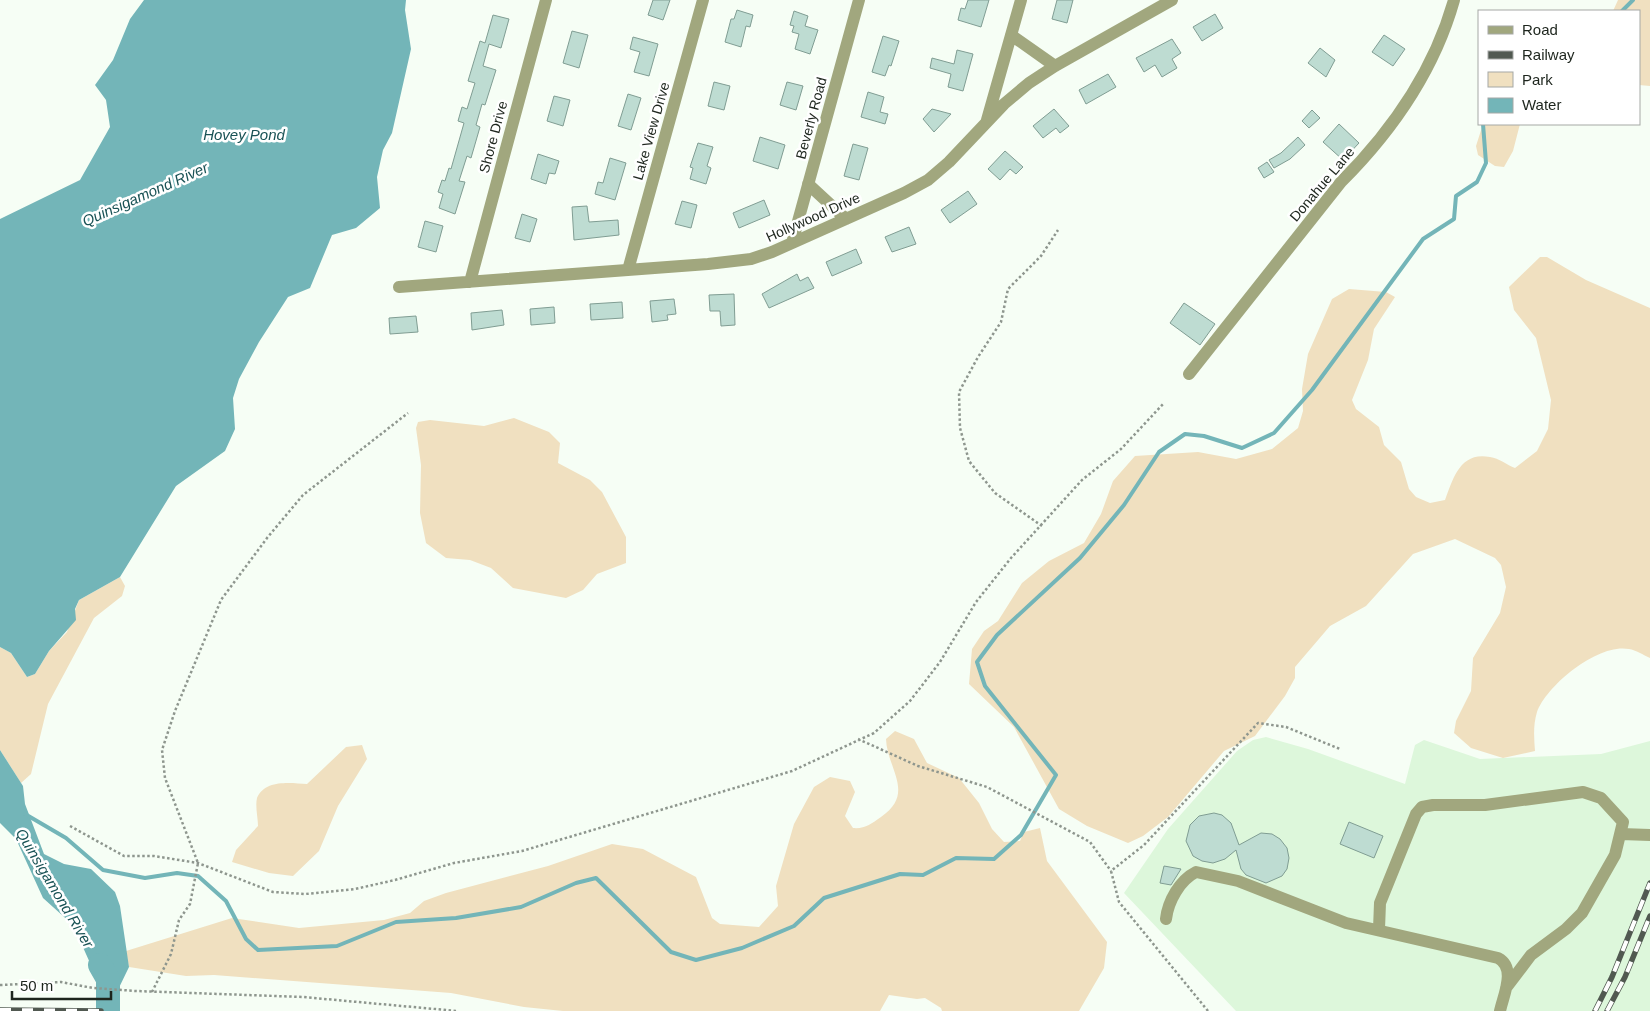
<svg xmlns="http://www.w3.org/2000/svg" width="1650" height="1011" viewBox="0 0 1650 1011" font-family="Helvetica,sans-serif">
	<rect width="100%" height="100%" fill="#f6fef5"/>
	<!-- built -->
	<path fill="#ddf7db" d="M 1266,737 L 1308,749 L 1405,784 L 1415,745 L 1424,740 L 1480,759 L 1601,754 L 1650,741 L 1650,1011 L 1236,1011 L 1124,893 L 1168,829 L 1237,751 L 1253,740 Z"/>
	<!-- green -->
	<path fill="#f0e0c0" d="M 1618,0 L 1650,0 L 1650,86 L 1639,85 L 1639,11 L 1613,11 Z
		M 1483,124 L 1520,124 L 1513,151 L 1504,167 L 1495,166 L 1478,155 L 1476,146 Z
		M 1540,257 L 1547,257 L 1586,280 L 1650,308 L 1650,658 C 1643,655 1636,650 1629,649 C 1598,643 1547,685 1537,712 C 1533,725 1534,738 1535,751 L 1503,758 L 1471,748 L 1454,733 L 1456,721 L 1471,691 L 1473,658 L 1500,613 L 1506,587 L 1501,565 L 1495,558 L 1455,539 L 1413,554 L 1366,606 L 1330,626 L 1295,667 L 1295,678 L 1285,696 L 1255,736 L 1224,751 L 1168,817 L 1143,836 L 1128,843 L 1087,826 L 1059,809 L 1014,727 L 969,684 L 972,649 L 984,631 L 998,621 L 1022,583 L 1049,561 L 1084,543 L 1101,514 L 1113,481 L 1135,456 L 1198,452 L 1236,459 L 1272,449 L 1298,428 L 1303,411 L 1302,389 L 1308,354 L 1332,299 L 1349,289 L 1386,292 L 1395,297 L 1374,329 L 1368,360 L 1352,400 L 1356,409 L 1379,427 L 1384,445 L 1401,462 L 1409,489 L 1416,497 L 1430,503 L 1445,500 C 1453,479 1460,451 1490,457 C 1499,458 1507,465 1515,468 L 1537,451 L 1548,429 L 1551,400 L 1536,338 L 1514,310 L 1509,287 Z
		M 514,418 L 549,432 L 560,443 L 558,463 L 590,480 L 602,492 L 626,537 L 626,563 L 597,574 L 583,590 L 566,598 L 513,588 L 491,568 L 470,560 L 446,558 L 426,543 L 420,513 L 421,465 L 416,428 L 418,422 L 430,420 L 484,426 Z
		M 120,577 L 125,586 L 122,596 L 94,618 L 48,704 L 31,774 L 21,783 L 0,750 L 0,647 L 11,653 L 27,677 L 35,674 L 49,651 L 67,632 L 79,600 Z
		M 895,731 L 914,739 L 927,763 L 959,778 L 979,803 L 992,829 L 1004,842 L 1020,841 L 1024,832 L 1040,828 L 1047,861 L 1107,942 L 1104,968 L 1079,1011 L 942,1011 L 941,1008 L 925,998 L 917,999 L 889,995 L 880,1011 L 563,1011 L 524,1007 L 451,993 L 214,975 L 186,976 L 129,967 L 126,951 L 232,918 L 299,928 L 384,920 L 410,913 L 424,901 L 446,893 L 548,866 L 612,844 L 643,849 L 696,877 L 712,918 L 720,924 L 759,927 L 778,906 L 776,886 L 794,824 L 814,787 L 830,777 L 850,781 L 855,792 L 845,816 L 853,828 C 865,829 871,824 881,817 C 916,793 887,769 886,739 Z
		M 362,745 L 367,759 L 338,806 L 319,851 L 293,876 L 269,873 L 232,862 L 236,850 L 258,826 C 258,818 255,806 257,798 C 265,779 291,783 307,784 L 346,747 Z"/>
	<!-- water -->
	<path fill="#73b5b8" d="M 144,0 L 406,0 L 405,10 L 411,49 L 392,133 L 383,150 L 377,177 L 380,208 L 356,228 L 332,235 L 310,288 L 288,297 L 259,342 L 239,379 L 233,398 L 235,429 L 225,451 L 176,486 L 120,577 L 79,600 L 75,609 L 76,620 L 49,651 L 35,674 L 27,677 L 11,653 L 0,647 L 0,219 L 80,180 L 110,127 L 106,100 L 95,85 L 113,60 L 130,19 Z
		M 0,750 L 23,786 L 25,804 L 44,854 L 64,864 L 91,869 L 115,892 L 120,906 L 129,967 L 114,998 L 103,992 L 73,925 L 43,898 L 16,839 L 0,823 Z"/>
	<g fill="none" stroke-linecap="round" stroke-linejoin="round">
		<!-- stream -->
		<path stroke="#73b5b8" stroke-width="4" d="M 1622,11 L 1633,0
			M 25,814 L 66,838 L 103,870 L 145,878 L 177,873 L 198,876 L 226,901 L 246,939 L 258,950 L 337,946 L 396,922 L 456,918 L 521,907 L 576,883 L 596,878 L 671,952 L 696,960 L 742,948 L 794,926 L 824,898 L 900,874 L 923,875 L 956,858 L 994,859 L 1021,835 L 1056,775 L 985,686 L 977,662 L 997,635 L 1080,558 L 1124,505 L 1159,452 L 1185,434 L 1204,436 L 1242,448 L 1274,433 L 1312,390 L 1423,239 L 1454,219 L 1456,196 L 1477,182 L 1486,163 L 1483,124"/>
		<!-- river -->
		<path stroke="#73b5b8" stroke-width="24" d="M 100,965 L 108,979 L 108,1011"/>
	</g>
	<!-- building -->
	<path fill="#bedcd2" stroke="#809d93" d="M 653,0 L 670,0 L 663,20 L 648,15 Z
		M 968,0 L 989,0 L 981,27 L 958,20 L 961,8 L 965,9 Z
		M 1057,0 L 1073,0 L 1067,23 L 1052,19 Z
		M 737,10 L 753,15 L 750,27 L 746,26 L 741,47 L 725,42 L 731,19 L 734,19 Z
		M 794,11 L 808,16 L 805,26 L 818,30 L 810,54 L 795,49 L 799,34 L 792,32 L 794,26 L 790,25 Z
		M 1215,14 L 1223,28 L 1202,41 L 1193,27 Z
		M 493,15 L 509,19 L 501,48 L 489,44 L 483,66 L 496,70 L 485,105 L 482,104 L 476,125 L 480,127 L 471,158 L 467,156 L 459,181 L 465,182 L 455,214 L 439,208 L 443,194 L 438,192 L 442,180 L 445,181 L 449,168 L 451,169 L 464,123 L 458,121 L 462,107 L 467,109 L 475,83 L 468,81 L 480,41 L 485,43 Z
		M 572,31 L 588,35 L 579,68 L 563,63 Z
		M 1384,35 L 1405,49 L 1393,66 L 1372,52 Z
		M 883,36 L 899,41 L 891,66 L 889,65 L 885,76 L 872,72 Z
		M 633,37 L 658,44 L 649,76 L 634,72 L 640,52 L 630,49 Z
		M 1172,39 L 1181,53 L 1172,59 L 1177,68 L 1162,77 L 1155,65 L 1144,72 L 1136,58 Z
		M 1320,48 L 1335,60 L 1326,77 L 1308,63 Z
		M 957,50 L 973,54 L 963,91 L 948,87 L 951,74 L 930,68 L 932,58 L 954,64 Z
		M 1108,74 L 1116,87 L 1086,104 L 1079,90 Z
		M 714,82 L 730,86 L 724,110 L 708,106 Z
		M 787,82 L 803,86 L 796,110 L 780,105 Z
		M 868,92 L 884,97 L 880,112 L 888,114 L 885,124 L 861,117 Z
		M 628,94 L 641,98 L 631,130 L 618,126 Z
		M 554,96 L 570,100 L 563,126 L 547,121 Z
		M 932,109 L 951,114 L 934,132 L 923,119 Z
		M 1054,109 L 1069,126 L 1060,133 L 1056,128 L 1043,138 L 1033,126 Z
		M 1312,110 L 1320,118 L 1309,128 L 1302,121 Z
		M 1339,124 L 1359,143 L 1343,160 L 1323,142 Z
		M 760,137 L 785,145 L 778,169 L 753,161 Z
		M 1298,137 L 1305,145 L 1290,159 L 1274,168 L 1269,160 L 1281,153 Z
		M 698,143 L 713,147 L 707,166 L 711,168 L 706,184 L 690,179 L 693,168 L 690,167 Z
		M 853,144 L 868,148 L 859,180 L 844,176 Z
		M 1005,151 L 1023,167 L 1016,174 L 1010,169 L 1000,180 L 988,169 Z
		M 538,154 L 559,161 L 555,174 L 549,173 L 546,184 L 531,179 Z
		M 610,158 L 626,163 L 615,200 L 595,194 L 598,182 L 603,183 Z
		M 1267,162 L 1274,172 L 1264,178 L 1258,168 Z
		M 968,191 L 977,204 L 950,223 L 941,210 Z
		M 764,200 L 770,215 L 739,228 L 733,213 Z
		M 682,201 L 697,205 L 691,228 L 675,224 Z
		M 587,206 L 589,222 L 618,220 L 619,235 L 574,240 L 572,207 Z
		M 522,214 L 537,219 L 530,242 L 515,238 Z
		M 425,221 L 443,226 L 436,252 L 418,247 Z
		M 909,227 L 916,244 L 892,252 L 885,237 Z
		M 856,249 L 862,263 L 832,276 L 826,262 Z
		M 797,274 L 800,281 L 808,277 L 814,288 L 769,308 L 762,294 Z
		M 734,294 L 735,325 L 721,326 L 720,311 L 710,311 L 709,295 Z
		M 674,299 L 676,314 L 667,315 L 668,320 L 652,322 L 650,301 Z
		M 622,302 L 623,318 L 591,320 L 590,304 Z
		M 1184,303 L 1215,324 L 1200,345 L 1170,323 Z
		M 554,307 L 555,323 L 531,325 L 530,309 Z
		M 502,310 L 504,325 L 472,330 L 471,313 Z
		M 416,316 L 418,332 L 390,334 L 389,318 Z
		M 1214,813 L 1222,815 L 1231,823 L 1239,845 L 1261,833 L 1272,834 L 1280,839 L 1287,848 L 1289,858 L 1287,869 L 1282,876 L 1266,883 L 1246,875 L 1241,869 L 1236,850 L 1225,859 L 1213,863 L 1202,861 L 1193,856 L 1186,841 L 1190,825 L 1199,816 Z
		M 1349,822 L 1383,836 L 1374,858 L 1340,844 Z
		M 1164,866 L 1181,869 L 1171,885 L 1160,883 Z"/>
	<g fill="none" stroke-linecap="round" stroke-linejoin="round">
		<!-- path -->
		<path stroke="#8e968e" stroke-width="2.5" stroke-dasharray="2.5 2.5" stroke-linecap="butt" d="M 1042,526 L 995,493 L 969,461 L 960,428 L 959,392 L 978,357 L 1001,322 L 1008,289 L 1041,256 L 1058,230
			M 858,739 L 918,766 L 987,787 L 1090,842 L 1111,871
			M 70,826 L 124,856 L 154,856 L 198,863 L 273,892 L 305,894 L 355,889 L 395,880 L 454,863 L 522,851 L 792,771 L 874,733 L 910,701 L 940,662 L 976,602 L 1011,558 L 1082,480 L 1121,449 L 1164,403
			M 0,985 L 61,982 L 93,988 L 136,991 L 303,997 L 457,1011
			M 152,992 L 171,954 L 179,920 L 190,904 L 198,863 L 165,778 L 162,750 L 175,711 L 221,600 L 267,538 L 303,495 L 408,413
			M 1208,1011 L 1119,902 L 1111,871 L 1144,845 L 1258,723 L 1286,727 L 1340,749"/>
		<!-- minor -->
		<path stroke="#a1a77e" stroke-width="12" d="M 1011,35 L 1055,66
			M 987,120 L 1021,0
			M 808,184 L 846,219
			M 792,243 L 859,0
			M 628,270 L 703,0
			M 470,282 L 546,0
			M 399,287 L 708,264 L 751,259 L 772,252 L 904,193 L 928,180 L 949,162 L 1004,104 L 1029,83 L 1055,66 L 1172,0
			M 1189,374 L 1341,182 C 1393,130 1434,71 1454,0
			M 1621,834 L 1650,835
			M 1166,919 C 1168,901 1180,880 1196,872 L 1238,881 L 1346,923 L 1498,958 C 1517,968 1503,996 1500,1011
			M 1379,929 L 1380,903 L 1416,814 L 1422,807 L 1433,805 L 1485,805 L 1583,792 L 1601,798 L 1623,822 L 1615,855 L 1582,913 L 1566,929 L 1531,955 L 1506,988"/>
		<!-- rail casing -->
		<g stroke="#515951" stroke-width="5.5">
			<path id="rail" d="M 0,1010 L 101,1011
				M 1595,1011 L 1612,977 L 1650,883
				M 1607,1011 L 1625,977 L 1650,916"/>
		</g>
		<!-- rail -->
		<use href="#rail" stroke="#fff" stroke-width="4" stroke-dasharray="11" stroke-linecap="butt"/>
	</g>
	<g text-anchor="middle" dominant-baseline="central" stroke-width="5" stroke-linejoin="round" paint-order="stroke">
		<!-- street labels -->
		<g font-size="14" fill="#1d251d" stroke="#fff">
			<text transform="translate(811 118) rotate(-75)">Beverly Road</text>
			<text transform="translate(651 131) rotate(-74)">Lake View Drive</text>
			<text transform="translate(493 137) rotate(-75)">Shore Drive</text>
			<text transform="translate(1322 184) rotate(-50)">Donahue Lane</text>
			<text transform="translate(813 217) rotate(-24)">Hollywood Drive</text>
		</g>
		<!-- water labels -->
		<g font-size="15" font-style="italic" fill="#195255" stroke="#fff">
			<text x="244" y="134">Hovey Pond</text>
			<text transform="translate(145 194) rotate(-24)">Quinsigamond River</text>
			<text transform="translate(55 888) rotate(59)">Quinsigamond River</text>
		</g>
	</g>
	<!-- legend -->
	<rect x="1478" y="10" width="162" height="115" fill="#ffffff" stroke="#a5a8a5"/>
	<rect x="1488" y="26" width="25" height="8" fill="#a1a77e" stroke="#a5a8a5"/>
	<text x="1522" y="35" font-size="15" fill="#1d251d">Road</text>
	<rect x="1488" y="51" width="25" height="8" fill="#515951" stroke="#a5a8a5"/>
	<text x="1522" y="60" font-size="15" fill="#1d251d">Railway</text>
	<rect x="1488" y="72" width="25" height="15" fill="#f0e0c0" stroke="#a5a8a5"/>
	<text x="1522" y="85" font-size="15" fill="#1d251d">Park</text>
	<rect x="1488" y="98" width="25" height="15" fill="#73b5b8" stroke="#a5a8a5"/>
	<text x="1522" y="110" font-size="15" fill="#1d251d">Water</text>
	<!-- scale -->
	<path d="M12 991v8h99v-8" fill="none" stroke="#1d251d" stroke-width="2.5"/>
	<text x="20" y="991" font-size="15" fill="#1d251d" stroke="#ffffff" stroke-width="4" paint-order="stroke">50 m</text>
</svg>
